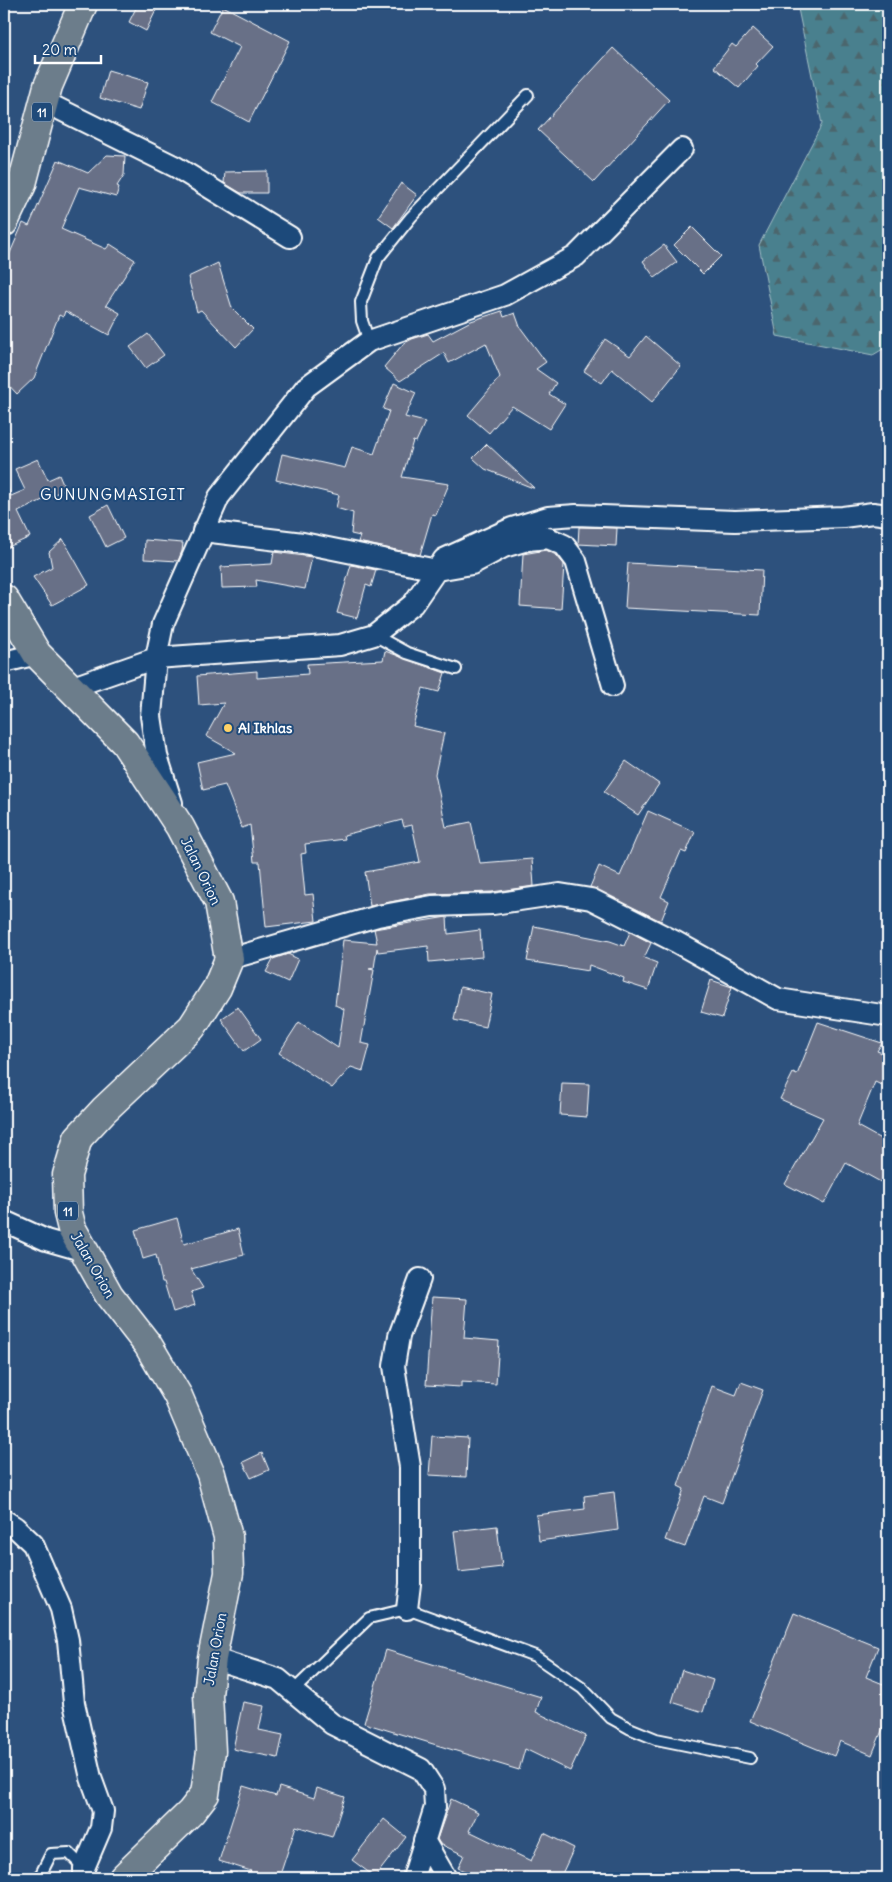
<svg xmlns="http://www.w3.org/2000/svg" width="892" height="1882" viewBox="0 0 892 1882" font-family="Delius,sans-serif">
	<defs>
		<pattern id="forest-firs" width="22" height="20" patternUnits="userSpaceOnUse" patternTransform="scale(1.25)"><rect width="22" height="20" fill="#4a808e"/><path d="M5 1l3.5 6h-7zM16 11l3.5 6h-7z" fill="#4b666d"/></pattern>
	</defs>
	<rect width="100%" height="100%" fill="#2d517d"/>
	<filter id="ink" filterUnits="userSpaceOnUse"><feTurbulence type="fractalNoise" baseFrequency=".02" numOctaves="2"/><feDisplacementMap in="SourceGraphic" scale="10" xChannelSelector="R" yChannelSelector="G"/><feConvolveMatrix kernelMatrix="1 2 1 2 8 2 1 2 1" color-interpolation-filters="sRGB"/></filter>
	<g filter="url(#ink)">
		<!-- forest -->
		<path fill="url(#forest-firs)" stroke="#a4c0c6" d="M 797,4 L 888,4 L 888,346 L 873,355 L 777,336 L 759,245 L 822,124 Z"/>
		<!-- building -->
		<path fill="#676f87" stroke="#fff" d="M 138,4 L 159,4 L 146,31 L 129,22 Z
			M 223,6 L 290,41 L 249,122 L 212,102 L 240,47 L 210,32 Z
			M 753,28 L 773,46 L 756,64 L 758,66 L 739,88 L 714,67 L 732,44 L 736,47 Z
			M 613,48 L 669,100 L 594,182 L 538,130 Z
			M 108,70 L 148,82 L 139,110 L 100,98 Z
			M 107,155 L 125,156 L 124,175 L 117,186 L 119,187 L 116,197 L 79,187 L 61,229 L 106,249 L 110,244 L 135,260 L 106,305 L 120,313 L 109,335 L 65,311 L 63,317 L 59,315 L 34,378 L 17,394 L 4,380 L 4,267 L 23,223 L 29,226 L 58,160 L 88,173 Z
			M 267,171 L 267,193 L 241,193 L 224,183 L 225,172 Z
			M 401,183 L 417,195 L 393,228 L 378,217 Z
			M 692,227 L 721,256 L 703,274 L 674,245 Z
			M 664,245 L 677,262 L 655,278 L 643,261 Z
			M 218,263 L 232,308 L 253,329 L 236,347 L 201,310 L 197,312 L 188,277 Z
			M 502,311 L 504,317 L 515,313 L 520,327 L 546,362 L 536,369 L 556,383 L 549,394 L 565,404 L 549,429 L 512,406 L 489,433 L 468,415 L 500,377 L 486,343 L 449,363 L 444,353 L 400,381 L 384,367 L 403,344 L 412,339 L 428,334 L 433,341 L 471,321 Z
			M 148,334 L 164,355 L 146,368 L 130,347 Z
			M 646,336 L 681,366 L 652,402 L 612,369 L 602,383 L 584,371 L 605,339 L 630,356 Z
			M 394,383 L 416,393 L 405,417 L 425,422 L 416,442 L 413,441 L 402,477 L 449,484 L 436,515 L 432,514 L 420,555 L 358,542 L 360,536 L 351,534 L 353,513 L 336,508 L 339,495 L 276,480 L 282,454 L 345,468 L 352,447 L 374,454 L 389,411 L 383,409 Z
			M 487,444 L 534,488 L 533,488 L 485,469 L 473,458 Z
			M 38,459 L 48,480 L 59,475 L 65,489 L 18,512 L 30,537 L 4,549 L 4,479 L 11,496 L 25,490 L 15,469 Z
			M 108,505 L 124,538 L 106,547 L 90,515 Z
			M 579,527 L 617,528 L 616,546 L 578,544 Z
			M 63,539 L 89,585 L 52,605 L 33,577 L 52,567 L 49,552 Z
			M 145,540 L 183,543 L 182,551 L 178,561 L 144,559 Z
			M 546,550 L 556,555 L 564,564 L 561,609 L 520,606 L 523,554 Z
			M 274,552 L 312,557 L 305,589 L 256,580 L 257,587 L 222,588 L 221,567 L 272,564 Z
			M 628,563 L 762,570 L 760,615 L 625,608 Z
			M 351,565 L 376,570 L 371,587 L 366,585 L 357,618 L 337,613 Z
			M 385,651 L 445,673 L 439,692 L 423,688 L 413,726 L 444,733 L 435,774 L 446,827 L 471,822 L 480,863 L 532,859 L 534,886 L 492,892 L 430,894 L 370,906 L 365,872 L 420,862 L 412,825 L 404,827 L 402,820 L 344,835 L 345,839 L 305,844 L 306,853 L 301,854 L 305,895 L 313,894 L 316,921 L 266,927 L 260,862 L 254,862 L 250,825 L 242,828 L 225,785 L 203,790 L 197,762 L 236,753 L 206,736 L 224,703 L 199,705 L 197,676 L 257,671 L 257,678 L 308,674 L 307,664 L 383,660 Z
			M 626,761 L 659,784 L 638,815 L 604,792 Z
			M 648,811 L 695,832 L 686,853 L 681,851 L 661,897 L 669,901 L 661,921 L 590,887 L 599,866 L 620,876 Z
			M 447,917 L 448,934 L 480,930 L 482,957 L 429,962 L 428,946 L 378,952 L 377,948 L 374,968 L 369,969 L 374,970 L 361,1043 L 370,1045 L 363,1071 L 351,1067 L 332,1088 L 279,1053 L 299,1022 L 338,1048 L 344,1009 L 335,1005 L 343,940 L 377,943 L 374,929 Z
			M 534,926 L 610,941 L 624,946 L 630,932 L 651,943 L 644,958 L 657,963 L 648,990 L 623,982 L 624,978 L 589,965 L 588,971 L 527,961 Z
			M 288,954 L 298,959 L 288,982 L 266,972 L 273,959 Z
			M 711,980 L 732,987 L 722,1018 L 701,1012 Z
			M 460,987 L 492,994 L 485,1027 L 454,1020 Z
			M 238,1007 L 261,1039 L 244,1051 L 221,1019 Z
			M 818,1022 L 882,1043 L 877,1051 L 888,1055 L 888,1088 L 875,1082 L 857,1126 L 888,1143 L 888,1186 L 846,1163 L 824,1204 L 785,1184 L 823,1118 L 780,1099 L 793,1073 L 797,1075 Z
			M 562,1083 L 589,1084 L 587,1117 L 560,1115 Z
			M 177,1218 L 184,1244 L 238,1229 L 244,1255 L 191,1269 L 203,1288 L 191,1292 L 195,1305 L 173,1312 L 164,1282 L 162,1282 L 156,1255 L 143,1259 L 135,1230 Z
			M 432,1297 L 467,1299 L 464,1338 L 499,1341 L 496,1384 L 461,1382 L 461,1387 L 426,1385 Z
			M 741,1382 L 763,1390 L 722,1503 L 704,1496 L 685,1547 L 665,1540 L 684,1489 L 678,1486 L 712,1386 L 736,1395 Z
			M 432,1436 L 468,1438 L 466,1477 L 429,1475 Z
			M 262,1453 L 269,1470 L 251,1478 L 243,1462 Z
			M 614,1492 L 618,1530 L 539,1541 L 536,1515 L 585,1509 L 584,1496 Z
			M 497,1526 L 502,1567 L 459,1572 L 454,1531 Z
			M 794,1613 L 878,1647 L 866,1677 L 888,1686 L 888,1716 L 872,1755 L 840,1741 L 834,1756 L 750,1721 Z
			M 386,1650 L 541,1697 L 536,1712 L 586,1736 L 570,1771 L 525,1749 L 519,1770 L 364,1723 Z
			M 682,1670 L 713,1680 L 703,1712 L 672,1702 Z
			M 243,1702 L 264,1706 L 259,1730 L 283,1735 L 278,1758 L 233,1749 Z
			M 243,1786 L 276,1796 L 279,1787 L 314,1798 L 317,1788 L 345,1797 L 332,1837 L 296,1826 L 279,1878 L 248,1878 L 251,1871 L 219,1861 Z
			M 451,1799 L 478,1812 L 469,1831 L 531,1861 L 544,1833 L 574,1848 L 561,1876 L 567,1878 L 479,1878 L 458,1868 L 464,1855 L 440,1844 L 437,1839 Z
			M 384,1819 L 406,1837 L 375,1877 L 352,1860 Z"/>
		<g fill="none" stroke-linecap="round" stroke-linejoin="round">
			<!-- service casing -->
			<g stroke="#fff" stroke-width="14">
				<path id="service" d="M 369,341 L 362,321 L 361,302 L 378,258 L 411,217 L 528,95
					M 374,635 L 407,653 L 456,669
					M 293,1691 L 369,1618 L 407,1609 L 535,1656 L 582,1688 L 611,1718 L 629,1728 L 656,1739 L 750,1758
					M 39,1878 L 51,1854 L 69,1853 L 84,1868"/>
			</g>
			<!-- minor casing -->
			<g stroke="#fff" stroke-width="24">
				<path id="minor" d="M 45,102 L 176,167 L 290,237
					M 203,531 L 303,543 L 437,570 L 472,564 L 504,547 L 528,540 L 548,538 L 564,545 L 576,561 L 613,686
					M 4,662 L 37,654
					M 70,688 L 156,658 L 340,645 L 374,635 L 413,604 L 444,559 L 512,528 L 548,517 L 576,515 L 735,521 L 843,517 L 873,513 L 888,515
					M 172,803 L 157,756 L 151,716 L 156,658 L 163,624 L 219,497 L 306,387 L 369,341 L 505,295 L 576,256 L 682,149
					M 229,959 L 378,916 L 432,906 L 493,904 L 560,894 L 591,899 L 676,942 L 778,999 L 888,1016
					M 4,1221 L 46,1240 L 81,1250
					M 4,1520 L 15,1527 L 33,1544 L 61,1609 L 68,1640 L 74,1703 L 91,1778 L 103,1811 L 101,1828 L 84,1868 L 84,1878
					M 407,1609 L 410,1584 L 410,1467 L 394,1366 L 399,1336 L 420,1279
					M 212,1658 L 278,1679 L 332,1724 L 421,1769 L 434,1789 L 435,1807 L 413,1878
					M 424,1840 L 446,1878"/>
			</g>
			<!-- trunk casing -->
			<g stroke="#fff" stroke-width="31">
				<path id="trunk" d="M 4,222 L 22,184 L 48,86 L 83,4
					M 4,599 L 37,654 L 125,743 L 180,827 L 219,902 L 229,959 L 217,988 L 192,1027 L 104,1110 L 78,1138 L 67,1175 L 68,1213 L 72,1229 L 109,1295 L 148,1345 L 178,1396 L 211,1474 L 228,1537 L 229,1573 L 212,1658 L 208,1695 L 211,1751 L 205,1794 L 191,1812 L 123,1878"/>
			</g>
			<!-- service -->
			<use href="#service" stroke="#1f4a7a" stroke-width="10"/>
			<!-- minor -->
			<use href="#minor" stroke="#1f4a7a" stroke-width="20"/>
			<!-- trunk -->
			<use href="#trunk" stroke="#6c7d8b" stroke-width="28"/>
		</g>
	</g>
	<!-- markers -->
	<circle fill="#ffd166" stroke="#1f4a7a" stroke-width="2" cx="228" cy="728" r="5"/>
	<g text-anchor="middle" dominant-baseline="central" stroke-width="4" stroke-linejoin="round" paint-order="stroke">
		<!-- shield labels -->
		<g fill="#1f4a7a" stroke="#bcc9d7" stroke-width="1">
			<rect x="32" y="102.5" width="20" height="19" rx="4"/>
			<rect x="58" y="1201.5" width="20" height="19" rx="4"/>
		</g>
		<g font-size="12" font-weight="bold" fill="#fff">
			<text x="42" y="112">11</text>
			<text x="68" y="1211">11</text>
		</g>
		<!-- poi labels -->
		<g font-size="14" font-weight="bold" fill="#fff" stroke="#1f4a7a" text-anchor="start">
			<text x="238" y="728">Al Ikhlas</text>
		</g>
		<!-- street labels -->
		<g font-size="14" fill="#fff" stroke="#1f4a7a">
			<text transform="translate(201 871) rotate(64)">Jalan Orion</text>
			<text transform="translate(93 1265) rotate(60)">Jalan Orion</text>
			<text transform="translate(215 1649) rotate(-80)">Jalan Orion</text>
		</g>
		<!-- quarter labels -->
		<g font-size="16" letter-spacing="1" fill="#fff" stroke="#1f4a7a">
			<text x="113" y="494">GUNUNGMASIGIT</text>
		</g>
	</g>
	<!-- margin -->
	<rect width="892" height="1882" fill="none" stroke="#1f4a7a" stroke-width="20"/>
	<rect x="10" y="10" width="872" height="1862" fill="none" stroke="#fff" stroke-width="2" filter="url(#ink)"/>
	<!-- scale -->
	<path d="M35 55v8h66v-8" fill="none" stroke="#ffffff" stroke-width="2.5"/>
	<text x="42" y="55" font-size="15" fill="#ffffff" stroke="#1f4a7a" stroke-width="4" paint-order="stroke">20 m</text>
</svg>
